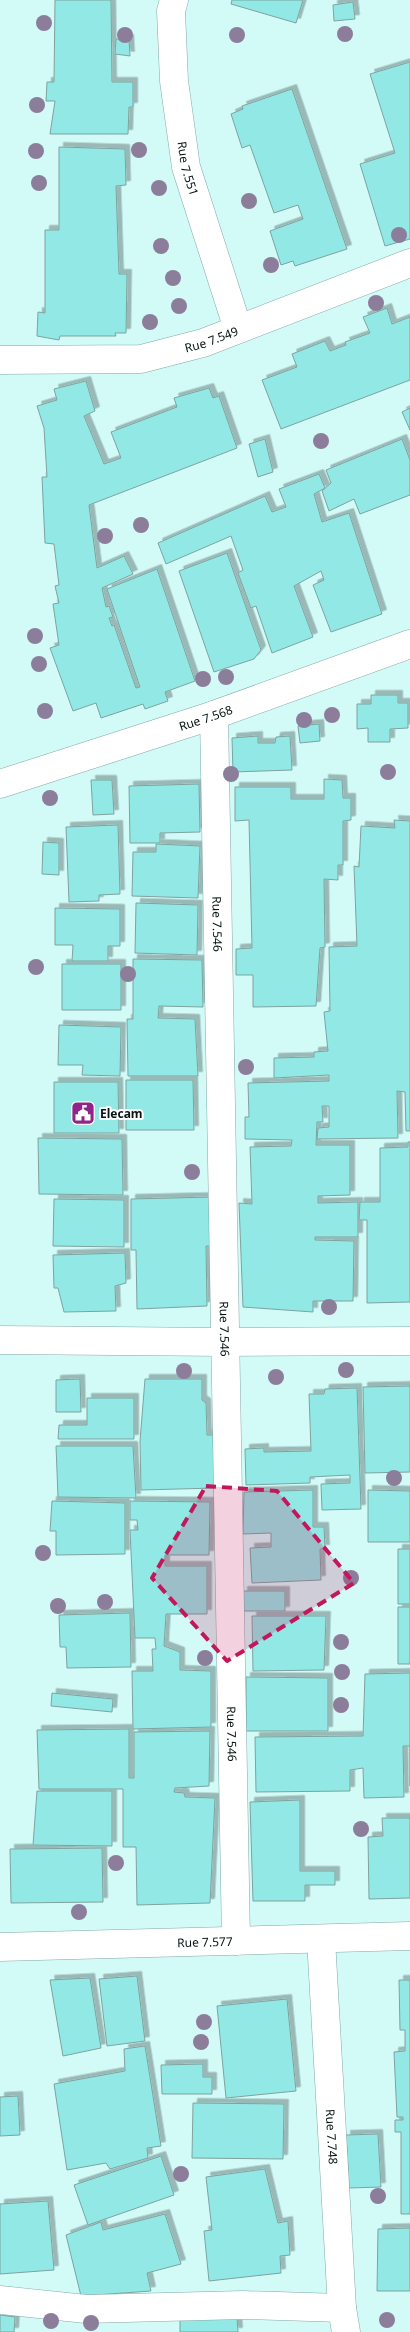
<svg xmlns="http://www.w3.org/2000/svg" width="410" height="2332" viewBox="0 0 410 2332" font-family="'Noto Sans',sans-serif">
	<defs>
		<filter id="shadow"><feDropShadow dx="4.5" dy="-4.5" stdDeviation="0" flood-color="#0004"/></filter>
	</defs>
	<rect width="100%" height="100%" fill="#d2fbf8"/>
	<!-- building -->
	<path fill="#91e8e4" stroke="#7da3a0" filter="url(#shadow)" d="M 55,0 L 111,0 L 112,82 L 133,82 L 133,107 L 129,107 L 128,134 L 50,134 L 55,101 L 46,101 L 47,82 L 54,82 Z
		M 232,0 L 303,0 L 296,23 L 231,4 Z
		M 353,2 L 355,19 L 334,21 L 333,5 Z
		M 116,39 L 129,39 L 130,56 L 115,54 Z
		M 410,62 L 410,239 L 385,246 L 360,164 L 395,153 L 370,74 Z
		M 292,89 L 347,249 L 295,266 L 293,261 L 281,265 L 270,231 L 303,219 L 298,205 L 274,213 L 250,145 L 242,148 L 231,114 L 243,109 L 242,106 Z
		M 59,147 L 125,149 L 126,185 L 116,186 L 119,274 L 127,274 L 126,333 L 115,333 L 116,336 L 60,336 L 59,340 L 37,336 L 38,312 L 45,313 L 45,230 L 59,230 Z
		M 387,308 L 392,324 L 410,317 L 410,380 L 281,429 L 262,380 L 297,367 L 292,354 L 325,341 L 330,351 L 346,345 L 345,342 L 370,333 L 363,317 Z
		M 86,381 L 95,411 L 84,416 L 104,464 L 121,458 L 111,432 L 177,407 L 174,398 L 209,388 L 213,398 L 219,396 L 237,448 L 89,505 L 97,568 L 124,556 L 133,574 L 102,588 L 106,607 L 109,606 L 113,617 L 109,618 L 112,626 L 114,625 L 136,688 L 140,687 L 107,589 L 157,569 L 195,681 L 165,692 L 168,701 L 145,709 L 143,704 L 101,718 L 96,703 L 73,711 L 50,648 L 59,645 L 53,604 L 59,603 L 55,586 L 59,585 L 54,544 L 45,543 L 42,477 L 47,477 L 44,428 L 37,406 L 57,400 L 54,389 Z
		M 410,408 L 410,430 L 402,412 Z
		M 265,439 L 273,472 L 258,477 L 249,444 Z
		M 402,439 L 410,460 L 410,495 L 360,514 L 354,499 L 329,511 L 322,491 L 331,483 L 326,470 Z
		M 319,474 L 325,488 L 314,494 L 322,522 L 349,513 L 382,614 L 331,632 L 313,585 L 324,580 L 321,571 L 294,586 L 313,637 L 272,653 L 256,606 L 251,608 L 238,573 L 243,570 L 231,536 L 166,564 L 158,543 L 265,496 L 272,512 L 286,507 L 279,489 Z
		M 227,553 L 261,650 L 254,659 L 214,672 L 179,571 Z
		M 371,695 L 398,695 L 398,703 L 408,703 L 408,728 L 390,729 L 390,742 L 368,742 L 368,728 L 357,729 L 357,704 L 371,704 Z
		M 319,724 L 320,741 L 300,743 L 298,726 Z
		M 258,736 L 258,743 L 275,743 L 276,737 L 290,736 L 292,770 L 233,772 L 232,738 Z
		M 324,779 L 342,780 L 343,798 L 351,798 L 351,820 L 343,821 L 343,865 L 338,865 L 338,880 L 324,879 L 325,947 L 320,948 L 316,1006 L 253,1007 L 253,975 L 236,975 L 236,949 L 252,948 L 249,820 L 235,821 L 235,787 L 291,787 L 291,799 L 324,799 Z
		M 91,780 L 112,780 L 114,814 L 93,815 Z
		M 199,784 L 200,832 L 160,833 L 160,843 L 130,843 L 129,786 Z
		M 394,820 L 410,821 L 410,1131 L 406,1131 L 405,1092 L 397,1091 L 398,1138 L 317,1139 L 318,1128 L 329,1127 L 329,1106 L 322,1106 L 323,1122 L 317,1122 L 316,1145 L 350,1145 L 350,1195 L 318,1196 L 318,1203 L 358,1202 L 358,1237 L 315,1237 L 315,1240 L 354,1241 L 353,1301 L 313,1301 L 313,1312 L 243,1307 L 239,1203 L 252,1204 L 250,1147 L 291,1146 L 292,1140 L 245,1139 L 245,1117 L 249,1117 L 248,1083 L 329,1081 L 329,1075 L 274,1078 L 274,1058 L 314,1057 L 314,1052 L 328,1051 L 324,1012 L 330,1011 L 329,947 L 357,946 L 354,866 L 359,867 L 361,826 L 395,828 Z
		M 118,825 L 120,894 L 99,895 L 99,901 L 69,902 L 66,827 Z
		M 43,842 L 59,843 L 59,875 L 42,874 Z
		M 156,844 L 200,846 L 198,898 L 132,896 L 133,852 L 156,852 Z
		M 136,903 L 198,905 L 197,955 L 135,953 Z
		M 55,908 L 120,909 L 120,946 L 108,946 L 108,961 L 72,961 L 73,945 L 55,945 Z
		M 133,959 L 202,960 L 203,1007 L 159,1006 L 158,1018 L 195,1019 L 198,1076 L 128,1076 L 127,1019 L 133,1019 Z
		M 62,964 L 121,964 L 121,1010 L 62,1010 Z
		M 59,1025 L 121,1027 L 120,1076 L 82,1075 L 83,1065 L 58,1065 Z
		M 126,1080 L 193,1080 L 194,1130 L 126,1130 Z
		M 54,1082 L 118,1082 L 119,1133 L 54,1133 Z
		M 38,1138 L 122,1139 L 123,1195 L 39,1194 Z
		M 408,1142 L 410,1142 L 410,1302 L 367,1303 L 367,1220 L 359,1220 L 360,1202 L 380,1202 L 380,1148 L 408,1147 Z
		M 213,1197 L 214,1246 L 206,1246 L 207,1306 L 137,1309 L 136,1250 L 131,1250 L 131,1199 Z
		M 54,1199 L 124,1200 L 124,1247 L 53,1246 Z
		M 125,1253 L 126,1283 L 115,1286 L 116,1311 L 64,1312 L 58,1288 L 54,1288 L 53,1255 Z
		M 80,1379 L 81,1412 L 56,1412 L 56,1380 Z
		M 145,1379 L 202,1379 L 202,1400 L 206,1403 L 207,1435 L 215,1435 L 216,1488 L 141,1490 L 140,1441 Z
		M 410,1386 L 410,1472 L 365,1473 L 363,1387 Z
		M 357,1388 L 361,1509 L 322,1510 L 321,1484 L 350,1483 L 350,1475 L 310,1477 L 310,1483 L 246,1485 L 245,1449 L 264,1448 L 264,1452 L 311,1451 L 309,1394 L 324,1394 L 325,1389 Z
		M 87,1398 L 134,1398 L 134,1439 L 58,1439 L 59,1425 L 87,1425 Z
		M 56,1446 L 133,1446 L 136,1498 L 58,1497 Z
		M 313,1490 L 313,1527 L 324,1527 L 325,1549 L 320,1549 L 321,1580 L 252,1583 L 250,1548 L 271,1547 L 271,1533 L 243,1534 L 244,1492 Z
		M 368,1490 L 410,1491 L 410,1542 L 368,1542 Z
		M 52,1501 L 125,1503 L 125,1554 L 56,1555 L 56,1531 L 50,1531 Z
		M 130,1501 L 210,1502 L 209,1555 L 165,1555 L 165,1566 L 207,1566 L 207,1614 L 166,1614 L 164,1646 L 180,1652 L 180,1670 L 211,1671 L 211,1727 L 133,1729 L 132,1671 L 153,1671 L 152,1649 L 156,1649 L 155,1638 L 135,1638 L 130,1530 L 138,1530 L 137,1520 L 130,1520 Z
		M 398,1549 L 410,1549 L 410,1604 L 398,1604 Z
		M 243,1591 L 285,1591 L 285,1611 L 243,1611 Z
		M 398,1607 L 410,1607 L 410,1664 L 398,1664 Z
		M 130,1613 L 131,1667 L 67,1668 L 66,1647 L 60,1647 L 59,1615 Z
		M 252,1616 L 326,1616 L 324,1670 L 253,1671 Z
		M 410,1673 L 410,1786 L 410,1746 L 403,1746 L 404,1797 L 364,1798 L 363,1768 L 350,1770 L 350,1791 L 256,1792 L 255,1737 L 363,1736 L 365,1674 Z
		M 246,1677 L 328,1678 L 328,1731 L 246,1731 Z
		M 52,1693 L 113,1699 L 112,1712 L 51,1706 Z
		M 129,1729 L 129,1778 L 134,1778 L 134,1732 L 210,1731 L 209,1786 L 175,1788 L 174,1792 L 184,1793 L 185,1797 L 215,1798 L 210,1903 L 137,1905 L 136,1847 L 123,1847 L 123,1789 L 39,1789 L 37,1730 Z
		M 37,1791 L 112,1791 L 112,1846 L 33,1845 Z
		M 300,1800 L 300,1871 L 335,1871 L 335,1885 L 305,1885 L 305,1901 L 253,1901 L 250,1802 Z
		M 382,1818 L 410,1818 L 410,1898 L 369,1899 L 368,1837 L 383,1836 Z
		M 102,1848 L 103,1902 L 11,1903 L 10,1849 Z
		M 137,1976 L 145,2041 L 107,2046 L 99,1979 Z
		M 90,1978 L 101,2048 L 63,2056 L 50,1980 Z
		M 399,1980 L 410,1980 L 410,2214 L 401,2214 L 401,2132 L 395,2132 L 395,2120 L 403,2120 L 403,2117 L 397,2117 L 394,2052 L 405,2051 L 405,2030 L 400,2030 Z
		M 287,1999 L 296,2091 L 226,2098 L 217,2006 Z
		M 145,2046 L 161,2146 L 147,2148 L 148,2158 L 110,2169 L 106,2163 L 67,2170 L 54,2084 L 125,2071 L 124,2049 Z
		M 203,2064 L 203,2077 L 212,2077 L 212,2094 L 162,2094 L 161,2065 Z
		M 18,2096 L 20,2135 L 0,2136 L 0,2097 Z
		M 193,2103 L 284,2104 L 283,2159 L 192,2158 Z
		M 378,2134 L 381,2187 L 349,2188 L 346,2135 Z
		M 161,2156 L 174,2195 L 88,2225 L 74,2185 Z
		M 265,2169 L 278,2223 L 288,2221 L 290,2255 L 280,2256 L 281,2273 L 209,2281 L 204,2231 L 212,2230 L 206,2177 Z
		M 48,2201 L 54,2270 L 0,2274 L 0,2204 Z
		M 165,2214 L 181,2264 L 147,2273 L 151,2291 L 81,2296 L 66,2235 L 101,2222 L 103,2230 Z
		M 410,2228 L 410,2291 L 377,2291 L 378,2229 Z
		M 0,2315 L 15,2317 L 14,2332 L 0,2332 Z
		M 237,2317 L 238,2332 L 180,2332 L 180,2320 Z"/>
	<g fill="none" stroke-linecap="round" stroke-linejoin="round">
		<!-- street casing -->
		<g stroke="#83a9a7" stroke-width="29">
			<g id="street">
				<path id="s1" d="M 174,0 L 171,11 L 174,81 L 186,167 L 238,329"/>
				<path id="s2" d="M 0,360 L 141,359 L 203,343 L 410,263"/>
				<path id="s3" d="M 214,715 L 236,1941"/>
				<path id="s4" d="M 0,784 L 214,715 L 410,644"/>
				<path d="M 0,1340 L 225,1342 L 410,1341"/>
				<path id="s5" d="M 321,1939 L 342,2308 L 346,2332"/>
				<path id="s6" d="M 0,1947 L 410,1936"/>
				<path d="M 0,2300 L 86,2309 L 243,2305 L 342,2308"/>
			</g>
		</g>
		<!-- street -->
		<use href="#street" stroke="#fff" stroke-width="28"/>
	</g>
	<!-- trees -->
	<g fill="#8c7d9b">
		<circle cx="44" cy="23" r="8"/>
		<circle cx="345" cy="34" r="8"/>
		<circle cx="125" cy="35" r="8"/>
		<circle cx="237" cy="35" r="8"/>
		<circle cx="37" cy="105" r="8"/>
		<circle cx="139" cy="150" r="8"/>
		<circle cx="36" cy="151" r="8"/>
		<circle cx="39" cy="183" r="8"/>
		<circle cx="159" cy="188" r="8"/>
		<circle cx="249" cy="201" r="8"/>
		<circle cx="399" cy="235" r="8"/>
		<circle cx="161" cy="246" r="8"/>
		<circle cx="271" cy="265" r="8"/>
		<circle cx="173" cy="278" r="8"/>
		<circle cx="376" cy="303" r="8"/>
		<circle cx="179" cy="306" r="8"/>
		<circle cx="150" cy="322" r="8"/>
		<circle cx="321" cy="441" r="8"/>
		<circle cx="141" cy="525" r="8"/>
		<circle cx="105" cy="536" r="8"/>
		<circle cx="35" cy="636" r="8"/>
		<circle cx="39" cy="664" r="8"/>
		<circle cx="226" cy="677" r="8"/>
		<circle cx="203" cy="679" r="8"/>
		<circle cx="45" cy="711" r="8"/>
		<circle cx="332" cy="715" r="8"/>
		<circle cx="304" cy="720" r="8"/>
		<circle cx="388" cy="772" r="8"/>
		<circle cx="231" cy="774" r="8"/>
		<circle cx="50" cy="798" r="8"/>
		<circle cx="36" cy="967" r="8"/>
		<circle cx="128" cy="974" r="8"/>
		<circle cx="246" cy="1067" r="8"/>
		<circle cx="192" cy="1172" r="8"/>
		<circle cx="329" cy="1307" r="8"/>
		<circle cx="346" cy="1370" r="8"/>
		<circle cx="184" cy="1371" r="8"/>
		<circle cx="276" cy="1377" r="8"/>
		<circle cx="394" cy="1478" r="8"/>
		<circle cx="43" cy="1553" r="8"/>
		<circle cx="351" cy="1578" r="8"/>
		<circle cx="105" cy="1602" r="8"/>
		<circle cx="58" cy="1606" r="8"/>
		<circle cx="341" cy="1642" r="8"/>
		<circle cx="205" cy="1658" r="8"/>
		<circle cx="342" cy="1672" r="8"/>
		<circle cx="341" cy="1705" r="8"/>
		<circle cx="361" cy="1829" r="8"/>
		<circle cx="116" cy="1863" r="8"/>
		<circle cx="79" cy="1912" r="8"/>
		<circle cx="204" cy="2022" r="8"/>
		<circle cx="201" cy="2042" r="8"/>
		<circle cx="181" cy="2174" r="8"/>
		<circle cx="378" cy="2196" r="8"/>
		<circle cx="387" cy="2320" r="8"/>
		<circle cx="51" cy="2321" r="8"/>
		<circle cx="91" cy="2323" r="8"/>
	</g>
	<!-- marked area -->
	<path fill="#c2185b" fill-opacity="0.2" stroke="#c2185b" stroke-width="4" stroke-dasharray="10 6" stroke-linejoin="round" d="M 206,1486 L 277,1491 L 354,1583 L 227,1661 L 152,1578 Z"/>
	<!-- icons -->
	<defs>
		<g id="civic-square" transform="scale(1.25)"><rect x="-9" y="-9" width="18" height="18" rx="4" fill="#902589" stroke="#fff"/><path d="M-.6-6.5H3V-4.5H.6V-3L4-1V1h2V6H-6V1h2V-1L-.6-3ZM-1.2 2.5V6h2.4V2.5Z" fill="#fff"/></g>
	</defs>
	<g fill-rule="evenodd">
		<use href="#civic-square" x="83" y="1113"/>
	</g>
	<g text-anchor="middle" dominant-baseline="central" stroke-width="4" stroke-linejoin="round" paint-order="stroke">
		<!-- street labels -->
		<g font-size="12" fill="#061413" stroke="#fff">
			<text stroke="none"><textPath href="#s1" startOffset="170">Rue 7.551</textPath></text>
			<text stroke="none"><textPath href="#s2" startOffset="214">Rue 7.549</textPath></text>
			<text stroke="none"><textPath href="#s4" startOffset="216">Rue 7.568</textPath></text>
			<text stroke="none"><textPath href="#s3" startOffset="209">Rue 7.546</textPath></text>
			<text stroke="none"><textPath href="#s3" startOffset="614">Rue 7.546</textPath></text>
			<text stroke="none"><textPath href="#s3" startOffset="1019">Rue 7.546</textPath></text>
			<text stroke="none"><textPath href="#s6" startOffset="205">Rue 7.577</textPath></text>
			<text stroke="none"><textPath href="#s5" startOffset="198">Rue 7.748</textPath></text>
		</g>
		<!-- poi labels -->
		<g font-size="12" font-weight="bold" fill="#061413" stroke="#fff" text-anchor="start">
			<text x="100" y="1113">Elecam</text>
		</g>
	</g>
</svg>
